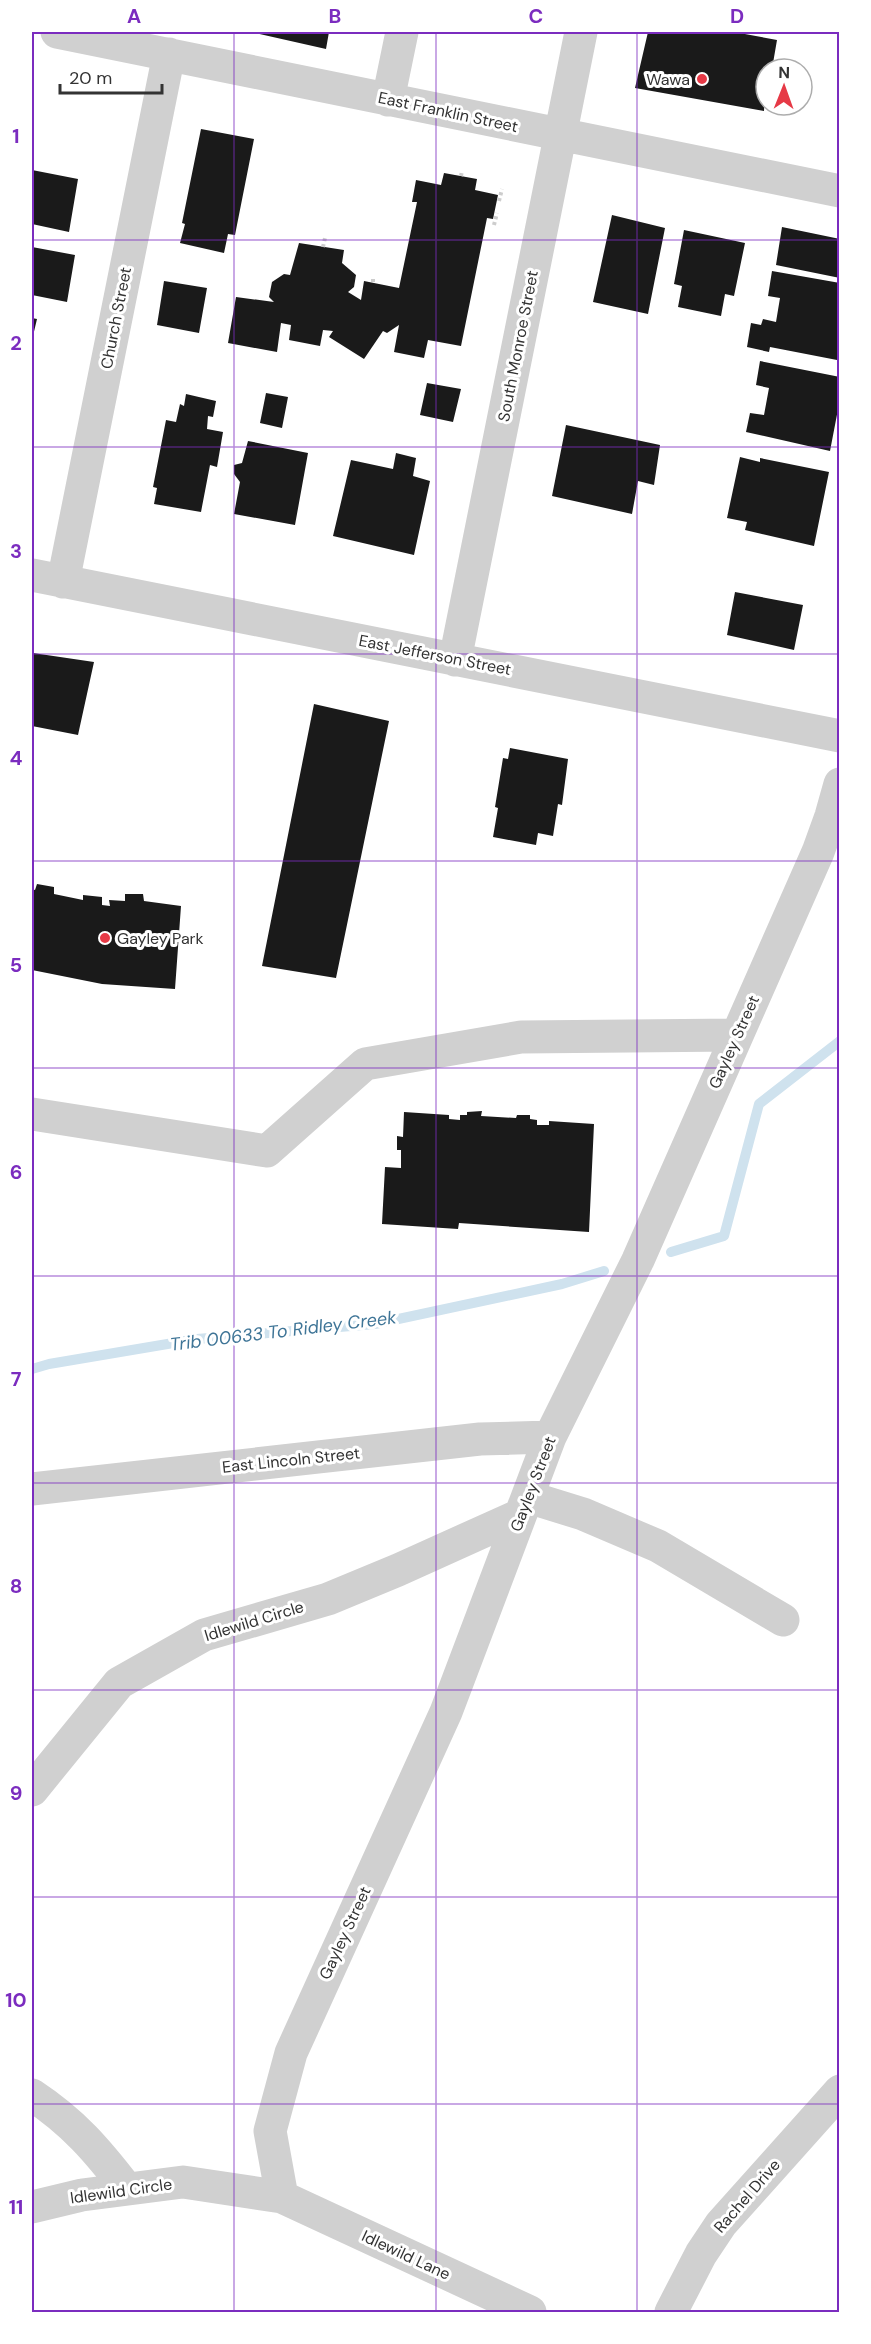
<svg xmlns="http://www.w3.org/2000/svg" width="871" height="2344" viewBox="0 0 871 2344" font-family="'DM Sans',sans-serif">
	<rect width="100%" height="100%" fill="#fff"/>
	<g fill="none" stroke-linecap="round" stroke-linejoin="round">
		<!-- stream -->
		<path stroke="#cfe2ee" stroke-width="10" d="M 671,1252 L 724,1236 L 759,1104 L 840,1041
			M 32,1369 L 49,1364 L 197,1339 L 375,1324 L 562,1284 L 604,1271"/>
	</g>
	<!-- building -->
	<path fill="#1a1a1a" d="M 251,32 L 329,32 L 326,49 Z
		M 648,32 L 734,32 L 777,40 L 772,69 L 766,69 L 764,111 L 635,88 Z
		M 201,129 L 254,139 L 235,235 L 228,234 L 224,253 L 180,243 L 185,224 L 182,223 Z
		M 32,170 L 78,179 L 69,232 L 32,224 Z
		M 444,173 L 477,179 L 475,190 L 498,195 L 493,219 L 487,218 L 461,346 L 428,340 L 424,358 L 394,352 L 399,325 L 387,333 L 383,331 L 364,359 L 329,337 L 333,331 L 323,330 L 320,346 L 289,340 L 291,325 L 281,323 L 277,352 L 228,343 L 236,297 L 274,302 L 269,297 L 272,282 L 284,274 L 290,275 L 299,243 L 344,250 L 342,263 L 356,275 L 354,287 L 348,292 L 361,300 L 364,281 L 399,288 L 417,202 L 412,202 L 416,180 L 441,185 Z
		M 612,215 L 665,228 L 648,314 L 593,302 Z
		M 782,227 L 840,239 L 840,278 L 776,265 Z
		M 684,230 L 745,243 L 734,296 L 725,294 L 721,316 L 678,307 L 682,286 L 674,284 Z
		M 32,247 L 75,255 L 67,302 L 32,295 Z
		M 772,271 L 840,283 L 840,357 L 837,360 L 770,347 L 769,352 L 747,347 L 751,323 L 761,325 L 763,319 L 776,322 L 780,298 L 768,296 Z
		M 164,281 L 207,288 L 199,333 L 157,325 Z
		M 32,318 L 37,319 L 32,340 Z
		M 760,361 L 840,377 L 840,399 L 830,451 L 746,432 L 750,413 L 764,415 L 769,388 L 756,385 Z
		M 427,383 L 461,389 L 453,422 L 420,415 Z
		M 266,393 L 288,397 L 282,428 L 260,423 Z
		M 186,394 L 216,401 L 213,417 L 208,416 L 207,429 L 223,432 L 217,467 L 210,465 L 201,512 L 154,504 L 157,488 L 153,487 L 166,420 L 176,422 L 180,404 L 184,406 Z
		M 566,425 L 660,445 L 654,485 L 638,481 L 632,514 L 552,496 Z
		M 248,441 L 308,453 L 295,525 L 234,514 L 240,482 L 234,474 L 234,465 L 242,463 Z
		M 396,453 L 416,458 L 413,476 L 430,481 L 414,555 L 333,536 L 351,460 L 393,469 Z
		M 740,457 L 760,462 L 760,458 L 829,472 L 814,546 L 745,530 L 747,522 L 727,518 Z
		M 735,592 L 803,605 L 794,650 L 727,635 Z
		M 33,653 L 94,662 L 78,735 L 32,726 Z
		M 314,704 L 389,721 L 336,978 L 262,966 Z
		M 510,748 L 568,759 L 562,805 L 558,804 L 553,836 L 538,833 L 536,845 L 493,837 L 498,808 L 495,807 L 503,758 L 508,759 Z
		M 37,884 L 54,887 L 54,894 L 83,900 L 83,895 L 102,897 L 102,905 L 110,906 L 109,900 L 125,901 L 125,894 L 143,894 L 144,901 L 181,906 L 175,989 L 102,984 L 32,970 L 32,889 L 35,890 Z
		M 482,1111 L 481,1116 L 516,1118 L 517,1115 L 530,1115 L 530,1119 L 537,1120 L 537,1125 L 549,1125 L 549,1121 L 594,1124 L 589,1232 L 459,1223 L 458,1229 L 382,1224 L 385,1167 L 401,1168 L 401,1150 L 397,1150 L 397,1136 L 403,1137 L 404,1112 L 449,1115 L 449,1119 L 460,1120 L 460,1115 L 467,1115 L 467,1112 Z"/>
	<g fill="none" stroke-linecap="round" stroke-linejoin="round">
		<!-- path -->
		<path stroke="#cdcdcd" stroke-width="4" stroke-dasharray="3 3" stroke-linecap="butt" d="M 461,176 L 462,171
			M 499,201 L 502,189
			M 494,225 L 497,213
			M 323,247 L 325,238
			M 373,282 L 373,277"/>
		<!-- minor -->
		<path stroke="#d0d0d0" stroke-width="33" d="M 57,32 L 840,191
			M 388,100 L 402,32
			M 32,575 L 840,736
			M 63,582 L 169,54
			M 455,660 L 581,32
			M 32,1114 L 267,1151 L 365,1064 L 521,1037 L 737,1035
			M 32,1489 L 480,1439 L 550,1437
			M 528,1497 L 583,1514 L 658,1546 L 783,1620
			M 32,1790 L 119,1683 L 204,1635 L 328,1599 L 398,1570 L 520,1515
			M 32,2095 C 73,2122 97,2150 127,2189
			M 282,2197 L 270,2131 L 291,2053 L 446,1712 L 550,1437 L 638,1260 L 818,852 L 831,816 L 840,784
			M 32,2207 L 82,2195 L 183,2182 L 282,2197 L 530,2312
			M 671,2312 L 701,2254 L 721,2224 L 840,2091"/>
	</g>
	<!-- grid -->
	<path fill="none" stroke="#7b2cbf" stroke-width="1.5" stroke-opacity="0.55" d="M 234,32 L 234,2312M 436,32 L 436,2312M 637,32 L 637,2312M 32,240 L 840,240M 32,447 L 840,447M 32,654 L 840,654M 32,861 L 840,861M 32,1068 L 840,1068M 32,1276 L 840,1276M 32,1483 L 840,1483M 32,1690 L 840,1690M 32,1897 L 840,1897M 32,2104 L 840,2104"/>
	<!-- markers -->
	<g fill="#e63946" stroke="#fff" stroke-width="2">
		<circle cx="702" cy="79" r="6"/>
		<circle cx="105" cy="938" r="6"/>
	</g>
	<g text-anchor="middle" dominant-baseline="central" stroke-width="6" stroke-linejoin="round" paint-order="stroke">
		<!-- poi labels -->
		<g font-size="16" fill="#333" stroke="#fff" text-anchor="end">
			<text x="690" y="79">Wawa</text>
			<text x="117" y="938" text-anchor="start">Gayley Park</text>
		</g>
		<!-- street labels -->
		<g font-size="16" fill="#333" stroke="#fff">
			<text transform="translate(448 112) rotate(12)">East Franklin Street</text>
			<text transform="translate(116 318) rotate(-79)">Church Street</text>
			<text transform="translate(518 346) rotate(-79)">South Monroe Street</text>
			<text transform="translate(435 655) rotate(11)">East Jefferson Street</text>
			<text transform="translate(734 1042) rotate(-66)">Gayley Street</text>
			<text transform="translate(291 1460) rotate(-6)">East Lincoln Street</text>
			<text transform="translate(533 1484) rotate(-69)">Gayley Street</text>
			<text transform="translate(254 1621) rotate(-17)">Idlewild Circle</text>
			<text transform="translate(345 1933) rotate(-65)">Gayley Street</text>
			<text transform="translate(121 2191) rotate(-8)">Idlewild Circle</text>
			<text transform="translate(747 2196) rotate(-49)">Rachel Drive</text>
			<text transform="translate(406 2255) rotate(25)">Idlewild Lane</text>
		</g>
		<!-- water labels -->
		<g font-size="18" font-style="italic" fill="#3f7597" stroke="#fff">
			<text transform="translate(283 1331) rotate(-7)">Trib 00633 To Ridley Creek</text>
		</g>
	</g>
	<!-- border -->
	<rect width="871" height="2344" fill="none" stroke="#ffffff" stroke-width="66"/>
	<!-- north arrow -->
	<g transform="translate(784 87) rotate(1)"><circle r="28" fill="#ffffff" stroke="#adadad" stroke-width="1.5"/>
	<path d="M0-4.5L10 22L0 15L-10 22Z" fill="#e63946"/>
	<text y="-9" font-size="16" font-weight="bold" text-anchor="middle" fill="#333333">N</text>
	</g>
	<!-- scale -->
	<path d="M60 84v9h102v-9" fill="none" stroke="#333333" stroke-width="3"/>
	<text x="69" y="84" font-size="18" fill="#333333" stroke="#ffffff" stroke-width="4.5" paint-order="stroke">20 m</text>
	<rect x="33" y="33" width="805" height="2278" fill="none" stroke="#7b2cbf" stroke-width="2"/>
	<g font-size="20" text-anchor="middle" font-weight="bold" fill="#7b2cbf">
		<text x="134" y="23">A</text>
		<text x="335" y="23">B</text>
		<text x="536" y="23">C</text>
		<text x="737" y="23">D</text>
		<text x="16" y="143">1</text>
		<text x="16" y="350">2</text>
		<text x="16" y="558">3</text>
		<text x="16" y="765">4</text>
		<text x="16" y="972">5</text>
		<text x="16" y="1179">6</text>
		<text x="16" y="1386">7</text>
		<text x="16" y="1593">8</text>
		<text x="16" y="1800">9</text>
		<text x="16" y="2007">10</text>
		<text x="16" y="2214">11</text>
	</g>
</svg>
